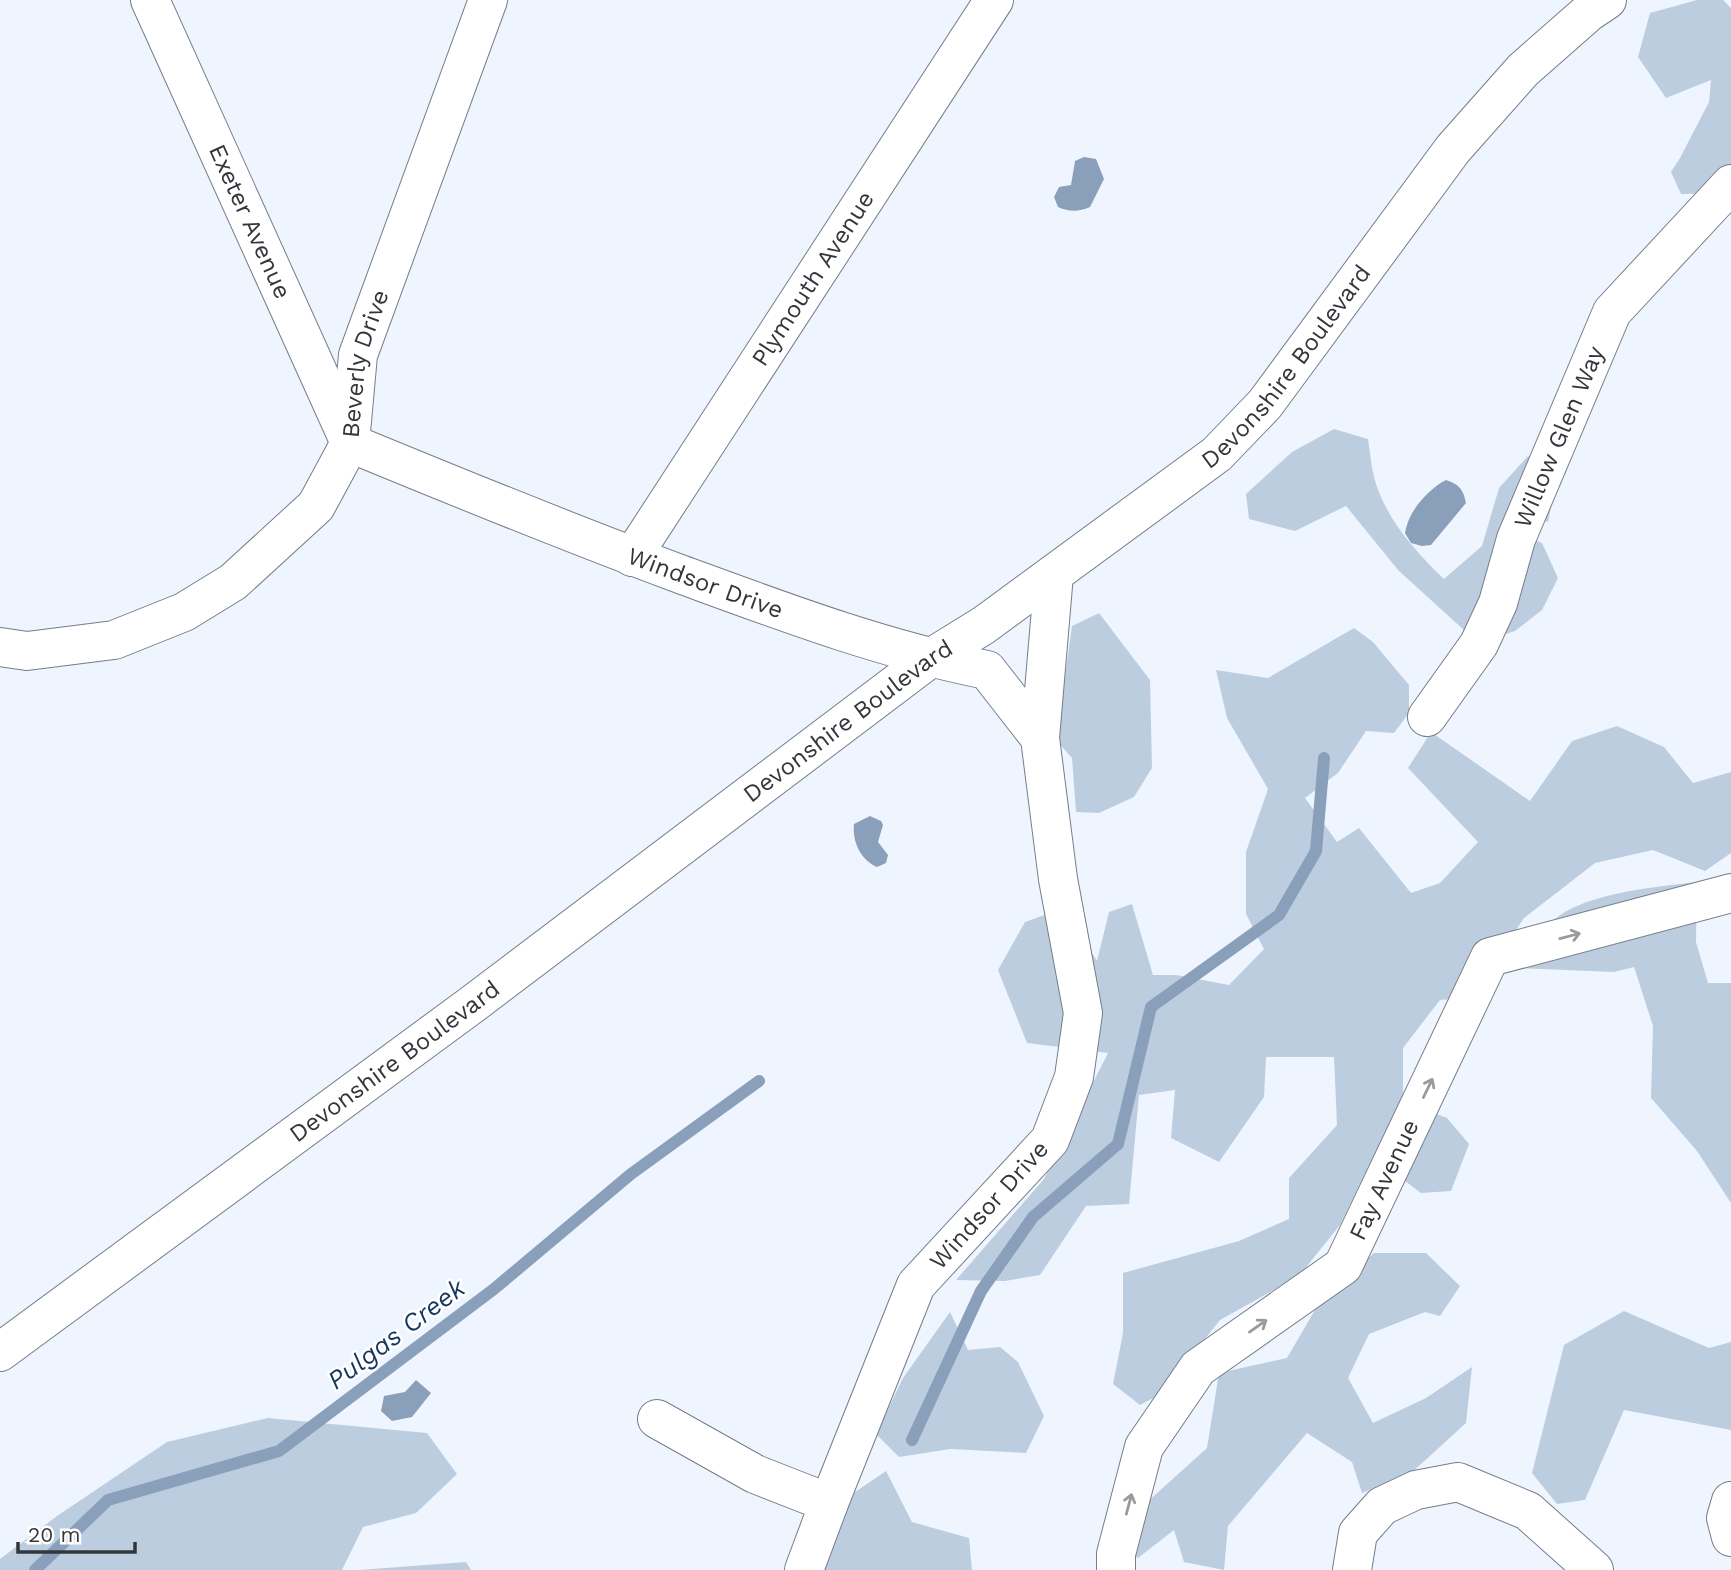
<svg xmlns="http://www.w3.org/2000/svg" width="1731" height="1570" viewBox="0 0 1731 1570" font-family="'Work Sans',sans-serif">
	<rect width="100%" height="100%" fill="#eef5fe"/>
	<!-- green -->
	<path fill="#bdcde0" d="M 1697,0 L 1723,0 L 1731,8 L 1731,193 L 1681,194 L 1671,172 L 1680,158 L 1709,102 L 1711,80 L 1666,98 L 1638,57 L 1650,13 Z
		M 1334,429 L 1368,439 C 1370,452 1371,465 1374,477 C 1385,518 1414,550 1444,579 L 1482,546 L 1499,488 L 1528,456 L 1556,482 L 1548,522 L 1510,509 L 1503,526 L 1542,543 L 1558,578 L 1542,610 L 1515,631 L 1500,636 L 1465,631 L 1398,570 L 1346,506 L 1295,531 L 1249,519 L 1246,494 L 1292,452 Z
		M 1099,613 L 1150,680 L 1152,768 L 1134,797 L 1099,813 L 1076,812 L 1072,758 L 1054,738 L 1053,711 L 1064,684 L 1072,626 Z
		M 1354,628 L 1373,642 L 1409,685 L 1409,713 L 1394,733 L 1366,731 L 1338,773 L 1305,798 L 1337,842 L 1359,828 L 1411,893 L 1440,883 L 1478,842 L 1408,768 L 1431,732 L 1530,801 L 1572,741 L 1617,726 L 1664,747 L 1693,783 L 1731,772 L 1731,853 L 1705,871 L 1653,850 L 1595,863 L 1524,918 L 1508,942 L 1485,996 L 1440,1000 L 1403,1048 L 1403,1101 L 1447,1118 L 1469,1144 L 1451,1191 L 1421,1193 L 1373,1157 L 1340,1225 L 1299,1276 L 1220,1320 L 1161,1394 L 1140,1405 L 1113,1384 L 1123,1333 L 1123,1273 L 1239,1241 L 1289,1219 L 1289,1178 L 1337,1125 L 1334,1057 L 1266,1057 L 1264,1097 L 1219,1162 L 1171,1138 L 1175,1090 L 1139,1095 L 1129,1204 L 1086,1206 L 1040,1275 L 1005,1281 L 956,1280 L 1044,1179 L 1108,1053 L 1027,1043 L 998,970 L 1025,922 L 1064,908 L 1097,961 L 1109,912 L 1132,904 L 1153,975 L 1176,975 L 1229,985 L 1264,949 L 1246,914 L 1246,852 L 1268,789 L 1227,718 L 1216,670 L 1268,678 Z
		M 1697,882 L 1696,942 L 1708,983 L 1731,983 L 1731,1203 L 1697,1151 L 1651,1098 L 1653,1026 L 1634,967 L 1614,972 L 1518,968 C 1529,953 1538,936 1551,923 C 1580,893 1656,887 1697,882 Z
		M 1374,1253 L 1426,1253 L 1460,1286 L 1440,1316 L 1425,1312 L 1369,1334 L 1348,1378 L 1373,1423 L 1426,1398 L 1472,1367 L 1466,1423 L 1408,1476 L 1362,1493 L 1352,1462 L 1307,1433 L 1228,1526 L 1224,1570 L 1184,1562 L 1174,1530 L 1138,1558 L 1104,1541 L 1207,1448 L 1219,1373 L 1287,1358 L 1319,1303 Z
		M 1624,1311 L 1709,1348 L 1731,1342 L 1731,1430 L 1624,1410 L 1585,1500 L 1557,1504 L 1532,1473 L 1564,1345 Z
		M 950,1312 L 968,1350 L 1000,1347 L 1018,1362 L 1044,1416 L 1026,1453 L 950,1449 L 899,1457 L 876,1434 L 903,1378 Z
		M 268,1418 L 427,1433 L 457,1474 L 416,1513 L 363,1527 L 342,1570 L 0,1570 L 0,1559 L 57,1516 L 167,1442 Z
		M 886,1471 L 912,1522 L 969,1538 L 972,1570 L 801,1570 L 842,1501 Z
		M 466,1562 L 471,1570 L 359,1570 Z"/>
	<!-- water -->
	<path fill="#899fba" d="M 1084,157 L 1096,159 L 1104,179 L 1090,207 C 1078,212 1070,212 1058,207 L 1054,197 L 1059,187 L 1071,185 L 1075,161 Z
		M 1446,480 C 1460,485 1463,489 1466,503 L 1431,545 L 1422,546 L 1411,543 L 1405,533 C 1408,512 1427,490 1446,480 Z
		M 870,816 L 881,821 L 883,825 L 878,842 L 888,855 L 886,863 L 877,867 C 861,860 852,842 854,824 Z
		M 416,1380 L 431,1393 L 412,1417 L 392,1421 L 381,1411 L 384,1396 L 405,1392 Z"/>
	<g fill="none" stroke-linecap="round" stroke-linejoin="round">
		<!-- stream -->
		<path stroke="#899fba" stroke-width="12" d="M 912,1440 L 981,1291 L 1033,1217 L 1118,1144 L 1151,1007 L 1279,915 L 1316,851 L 1324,758
			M 35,1570 L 108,1500 L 279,1451 L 494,1289 L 631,1174 L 759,1081"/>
		<!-- street casing -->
		<g stroke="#757d87" stroke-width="40">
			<g id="street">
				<path id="s1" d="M 150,0 L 350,443 C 459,488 569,533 680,574 C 781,611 881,649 987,670 L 1040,738 L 1058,879 L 1083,1013 L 1074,1077 L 1050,1140 L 916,1285 L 829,1503 L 804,1570"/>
				<path id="s2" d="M 632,557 L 994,0"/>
				<path id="s3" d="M 1427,717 L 1479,644 L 1498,603 L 1516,539 L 1612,312 L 1731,184"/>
				<path d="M 1040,738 L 1054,574"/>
				<path id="s4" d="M 0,1352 L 470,1006 L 929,659 L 984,625 L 1217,454 L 1265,404 L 1453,149 L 1523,70 L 1589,12 L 1607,0"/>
				<path d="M 657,1419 L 755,1474 L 829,1503"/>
				<path d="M 1731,1501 L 1726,1518 L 1731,1537"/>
				<path id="s5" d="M 1116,1570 L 1116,1554 L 1144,1447 L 1198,1368 L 1343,1266 L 1490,957 L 1731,893"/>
				<path d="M 1352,1570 L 1358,1533 L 1382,1506 L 1416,1490 L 1458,1482 L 1528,1511 L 1594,1570"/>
			</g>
		</g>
		<!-- secondary casing -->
		<g stroke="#757d87" stroke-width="40">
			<g id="secondary">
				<path id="s6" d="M 0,647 L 27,651 L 114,640 L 184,612 L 233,582 L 316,506 L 350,443 L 358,355 L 488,0"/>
			</g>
		</g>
		<!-- street -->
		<use href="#street" stroke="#fff" stroke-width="38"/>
		<!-- secondary -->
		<use href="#secondary" stroke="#fff" stroke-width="38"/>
	</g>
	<!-- one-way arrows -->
	<defs><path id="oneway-shaft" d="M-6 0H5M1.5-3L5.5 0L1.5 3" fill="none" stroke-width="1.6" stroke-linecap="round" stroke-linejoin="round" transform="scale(1.75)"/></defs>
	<g stroke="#999a9d">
		<use href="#oneway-shaft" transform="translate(1570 936) rotate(-15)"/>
		<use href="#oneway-shaft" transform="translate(1428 1088) rotate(-64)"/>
		<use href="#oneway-shaft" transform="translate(1258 1326) rotate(-35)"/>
		<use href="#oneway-shaft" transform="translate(1129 1504) rotate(-75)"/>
	</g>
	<g text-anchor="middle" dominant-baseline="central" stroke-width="5" stroke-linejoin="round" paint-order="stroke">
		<!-- street labels -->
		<g font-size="24" fill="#33363b" stroke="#fff">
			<text stroke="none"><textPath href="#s1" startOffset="243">Exeter Avenue</textPath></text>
			<text stroke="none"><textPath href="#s2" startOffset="332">Plymouth Avenue</textPath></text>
			<text stroke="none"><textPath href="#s6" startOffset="513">Beverly Drive</textPath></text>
			<text stroke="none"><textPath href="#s4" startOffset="1624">Devonshire Boulevard</textPath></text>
			<text stroke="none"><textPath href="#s3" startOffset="312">Willow Glen Way</textPath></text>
			<text stroke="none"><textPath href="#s1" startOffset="868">Windsor Drive</textPath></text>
			<text stroke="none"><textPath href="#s4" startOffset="1057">Devonshire Boulevard</textPath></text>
			<text stroke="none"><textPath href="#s4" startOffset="490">Devonshire Boulevard</textPath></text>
			<text stroke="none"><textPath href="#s5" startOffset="495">Fay Avenue</textPath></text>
			<text transform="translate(989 1205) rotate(-48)">Windsor Drive</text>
		</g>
		<!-- water labels -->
		<g font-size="26" font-style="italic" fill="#16375d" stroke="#fff">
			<text transform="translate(396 1334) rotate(-37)">Pulgas Creek</text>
		</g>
	</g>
	<!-- scale -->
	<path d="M18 1542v10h117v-10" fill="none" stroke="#33363b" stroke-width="3.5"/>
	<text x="28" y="1542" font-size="21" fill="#33363b" stroke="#ffffff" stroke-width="5" paint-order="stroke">20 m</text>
</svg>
